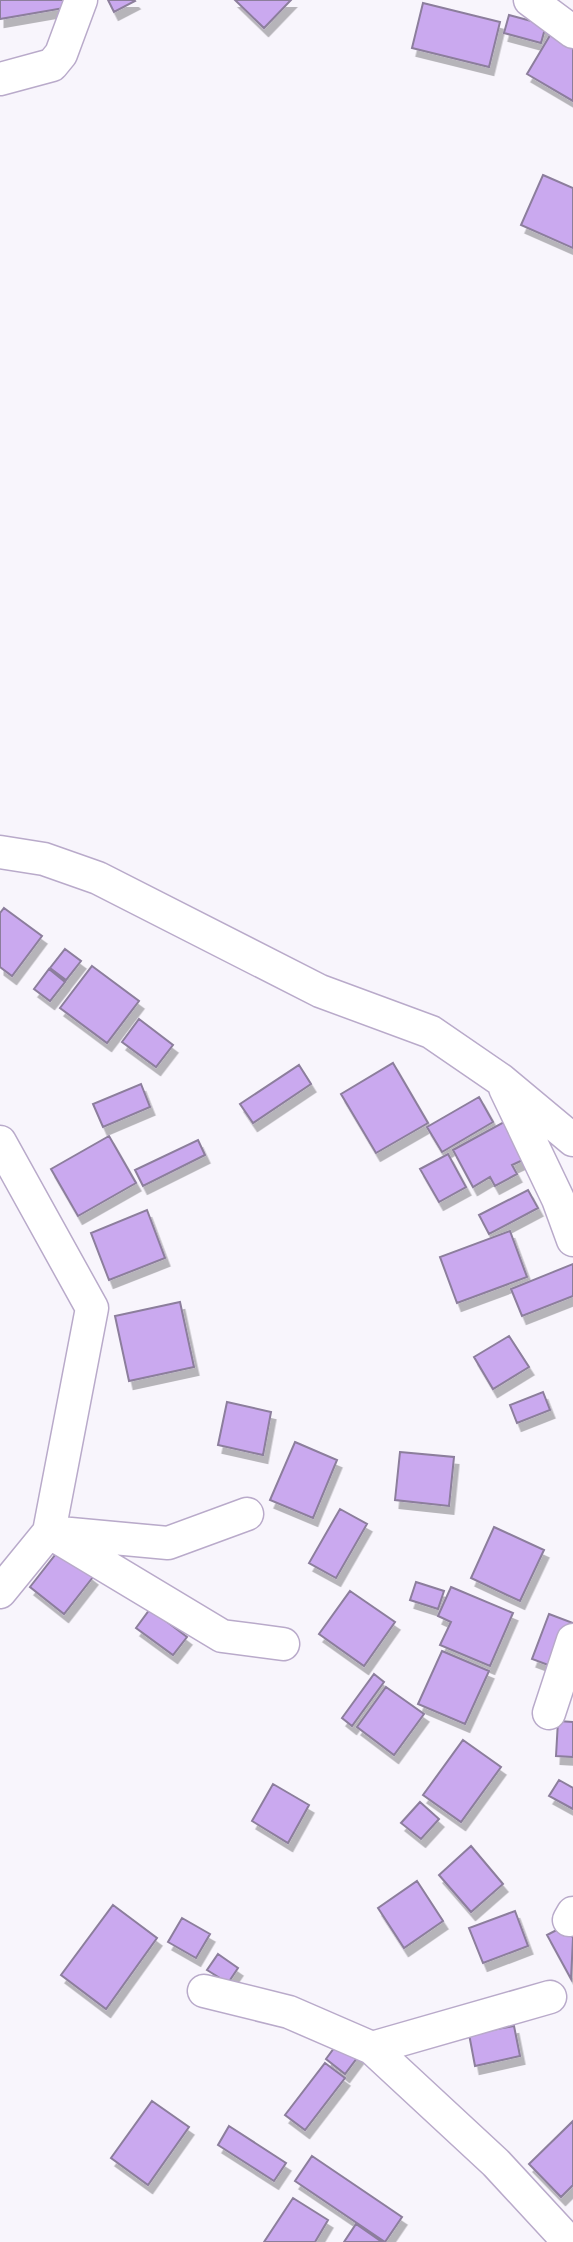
<svg xmlns="http://www.w3.org/2000/svg" width="573" height="2242" viewBox="0 0 573 2242" font-family="'Work Sans',sans-serif">
	<defs>
		<filter id="shadow"><feDropShadow dx="4.5" dy="8" stdDeviation="0" flood-color="#0004"/></filter>
	</defs>
	<rect width="100%" height="100%" fill="#f8f5fc"/>
	<!-- building -->
	<path fill="#caa9ef" stroke="#8c7e9c" stroke-width="2" filter="url(#shadow)" d="M 0,0 L 63,0 L 64,8 L 0,19 Z
		M 108,0 L 134,0 L 135,1 L 114,12 Z
		M 235,0 L 291,0 L 264,28 Z
		M 423,3 L 500,22 L 489,67 L 412,48 Z
		M 509,15 L 546,25 L 541,43 L 504,33 Z
		M 552,32 L 573,44 L 573,101 L 527,74 Z
		M 543,175 L 573,188 L 573,248 L 521,225 Z
		M 4,908 L 42,936 L 12,976 L 0,967 L 0,913 Z
		M 65,949 L 81,961 L 66,980 L 50,968 Z
		M 92,966 L 139,1001 L 107,1043 L 60,1008 Z
		M 49,969 L 65,982 L 50,1001 L 34,989 Z
		M 139,1019 L 173,1045 L 156,1067 L 122,1042 Z
		M 393,1063 L 428,1123 L 376,1153 L 341,1094 Z
		M 299,1065 L 311,1084 L 253,1123 L 240,1104 Z
		M 141,1084 L 150,1107 L 103,1127 L 93,1104 Z
		M 479,1097 L 493,1122 L 442,1152 L 427,1127 Z
		M 504,1122 L 525,1159 L 512,1165 L 517,1174 L 495,1186 L 490,1177 L 473,1187 L 453,1150 Z
		M 109,1136 L 136,1183 L 78,1216 L 51,1169 Z
		M 198,1140 L 205,1155 L 143,1186 L 135,1170 Z
		M 448,1154 L 466,1187 L 439,1202 L 420,1169 Z
		M 528,1190 L 538,1208 L 489,1234 L 479,1215 Z
		M 147,1210 L 165,1258 L 109,1280 L 91,1233 Z
		M 510,1231 L 527,1277 L 457,1303 L 440,1257 Z
		M 573,1264 L 573,1296 L 522,1316 L 511,1289 Z
		M 180,1302 L 194,1367 L 129,1381 L 115,1316 Z
		M 509,1336 L 529,1367 L 493,1389 L 474,1357 Z
		M 543,1392 L 550,1410 L 517,1423 L 510,1405 Z
		M 227,1402 L 271,1412 L 263,1455 L 218,1445 Z
		M 295,1442 L 337,1460 L 313,1518 L 270,1500 Z
		M 400,1452 L 454,1457 L 449,1506 L 395,1500 Z
		M 340,1509 L 367,1524 L 336,1578 L 309,1563 Z
		M 494,1527 L 544,1550 L 520,1601 L 471,1578 Z
		M 59,1550 L 93,1577 L 64,1614 L 30,1587 Z
		M 416,1582 L 444,1591 L 438,1609 L 410,1600 Z
		M 451,1587 L 513,1613 L 490,1666 L 440,1645 L 451,1622 L 438,1616 Z
		M 350,1591 L 395,1622 L 364,1666 L 319,1634 Z
		M 150,1609 L 187,1637 L 173,1655 L 136,1628 Z
		M 549,1614 L 573,1623 L 573,1630 L 559,1669 L 532,1659 Z
		M 442,1651 L 489,1671 L 465,1724 L 418,1704 Z
		M 374,1674 L 384,1682 L 352,1726 L 342,1718 Z
		M 386,1687 L 424,1714 L 394,1755 L 357,1727 Z
		M 558,1721 L 573,1722 L 573,1757 L 556,1756 Z
		M 463,1740 L 501,1767 L 461,1822 L 423,1795 Z
		M 559,1780 L 573,1788 L 573,1809 L 549,1796 Z
		M 273,1784 L 309,1805 L 288,1843 L 252,1821 Z
		M 420,1802 L 439,1819 L 421,1839 L 401,1823 Z
		M 471,1846 L 503,1884 L 471,1912 L 439,1875 Z
		M 417,1881 L 443,1921 L 404,1948 L 378,1908 Z
		M 113,1905 L 157,1938 L 106,2009 L 61,1975 Z
		M 515,1911 L 528,1946 L 483,1963 L 469,1928 Z
		M 182,1918 L 210,1934 L 196,1958 L 168,1942 Z
		M 566,1925 L 573,1938 L 571,1979 L 547,1935 Z
		M 218,1954 L 238,1968 L 228,1983 L 207,1970 Z
		M 514,2026 L 520,2056 L 475,2066 L 469,2034 Z
		M 340,2040 L 360,2054 L 345,2074 L 326,2059 Z
		M 325,2063 L 345,2078 L 305,2130 L 285,2115 Z
		M 152,2101 L 189,2127 L 148,2185 L 111,2158 Z
		M 573,2121 L 573,2185 L 561,2197 L 529,2164 Z
		M 229,2126 L 286,2163 L 274,2181 L 218,2145 Z
		M 312,2156 L 402,2217 L 385,2242 L 295,2181 Z
		M 293,2198 L 328,2220 L 315,2242 L 264,2242 Z
		M 356,2224 L 382,2242 L 344,2242 Z"/>
	<g fill="none" stroke-linecap="round" stroke-linejoin="round">
		<!-- minor casing -->
		<g stroke="#b9aaca" stroke-width="35">
			<path id="minor" d="M 530,0 L 573,32
				M 0,79 L 52,65 L 61,54 L 81,0
				M 0,852 L 44,859 L 98,878 L 320,991 L 431,1032 L 501,1080 L 573,1140
				M 505,1088 L 558,1199 L 573,1240
				M 0,1142 L 92,1308 L 49,1532 L 0,1592
				M 247,1514 L 168,1543 L 49,1532 L 222,1636 L 283,1644
				M 549,1713 L 573,1640
				M 569,1920 L 573,1913
				M 204,1991 L 289,2012 L 372,2048
				M 550,1997 L 372,2048 L 496,2163 L 569,2242"/>
		</g>
		<!-- minor -->
		<use href="#minor" stroke="#fff" stroke-width="32"/>
	</g>
</svg>
